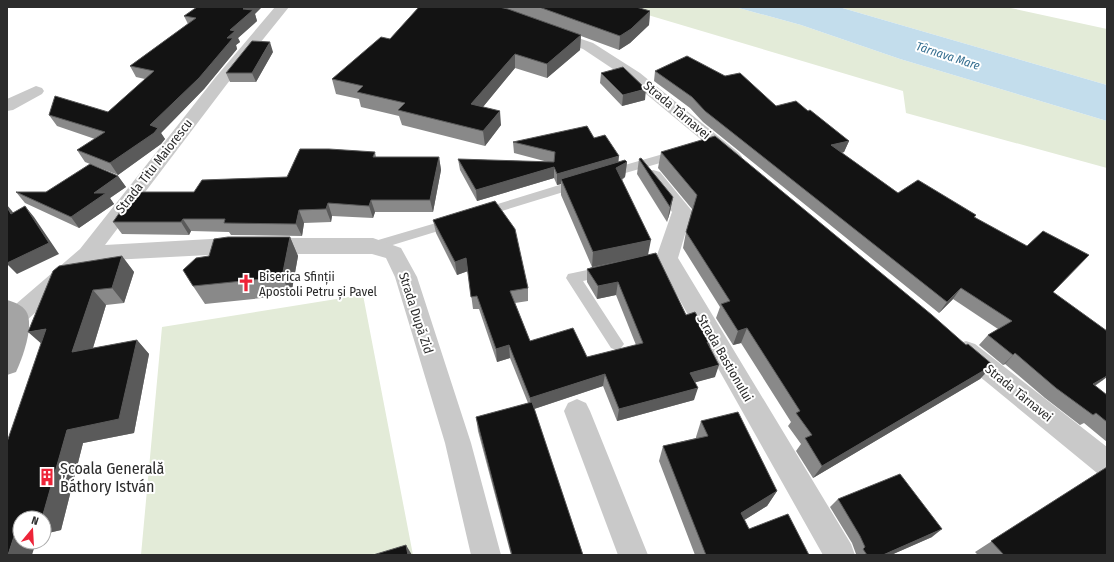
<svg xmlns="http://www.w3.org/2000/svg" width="1114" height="562" viewBox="0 0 1114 562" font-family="'Fira Sans Condensed',sans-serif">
	<rect width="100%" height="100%" fill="#fff"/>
	<!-- green -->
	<path fill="#e3ebd8" d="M 621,7 L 735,7 L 801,25 L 900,59 L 1107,121 L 1107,168 L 906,113 L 903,91 Z
		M 839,7 L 1006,7 L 1107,29 L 1107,85 Z
		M 361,292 L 363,295 L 413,555 L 141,555 L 162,327 L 355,296 Z"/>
	<!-- water -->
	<path fill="#c3ddec" d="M 735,7 L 839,7 L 1107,85 L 1107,121 L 900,59 L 801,25 Z"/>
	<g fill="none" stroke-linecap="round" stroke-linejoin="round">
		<!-- service -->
		<path fill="#c9c9c9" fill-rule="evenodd" d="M 677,150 L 681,151 L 683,154 L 681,157 L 608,178 L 604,177 L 602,174 L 604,171 Z
			M 579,179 L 583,180 L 585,183 L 583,186 L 482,217 L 478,216 L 476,213 L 478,210 Z
			M 453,218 L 458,219 L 459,222 L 458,225 L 373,251 L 368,249 L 366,246 L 368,243 Z
			M 606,266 L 611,267 L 613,271 L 611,275 L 583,281 L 624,344 L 621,348 L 616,350 L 611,348 L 566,278 L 568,274 L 573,273 Z"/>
		<!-- minor -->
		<path fill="#c9c9c9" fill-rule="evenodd" d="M 275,7 L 289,7 L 227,84 L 105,245 L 228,238 L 373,238 L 401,248 L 417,277 L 471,443 L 501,555 L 471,555 L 445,443 L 395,277 L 386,258 L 372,254 L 228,254 L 92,261 L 25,322 L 17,325 L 9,322 L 7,313 L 9,310 L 80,249 L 215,78 Z
			M 552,29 L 593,43 L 640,73 L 739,153 L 742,157 L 739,161 L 733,163 L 727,161 L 628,79 L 583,49 L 547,36 L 545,33 L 547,30 Z
			M 36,86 L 42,88 L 44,91 L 42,94 L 13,110 L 7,111 L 7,99 Z
			M 653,170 L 660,172 L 692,211 L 678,258 L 851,544 L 855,555 L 823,555 L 656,258 L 672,212 L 644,176 L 646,172 Z
			M 966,341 L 975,344 L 1107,447 L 1107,477 L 1097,473 L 957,358 L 954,351 L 957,344 Z
			M 577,399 L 586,403 L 590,411 L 648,555 L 618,555 L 564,411 L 568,403 Z"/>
		<!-- primary -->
		<path fill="#a4a4a4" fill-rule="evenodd" d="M 7,300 C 14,302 22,305 26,311 C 35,325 22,359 16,372 L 7,375 Z"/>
	</g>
	<!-- wall -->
	<path fill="#898989" d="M 419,7 L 636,7 L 650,11 L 649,25 L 630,43 L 619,50 L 581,36 L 580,50 L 547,78 L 515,68 L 483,107 L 501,125 L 485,146 L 402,125 L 399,116 L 361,107 L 359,99 L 336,94 L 332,79 L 390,39 Z
		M 255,14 L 257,21 L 238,38 L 240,42 L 236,45 L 237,49 L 204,89 L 161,133 L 165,139 L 161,144 L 118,175 L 85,162 L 77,150 L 95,139 L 57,126 L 49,115 L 108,112 L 145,79 L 136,77 L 130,66 L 188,24 L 184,16 Z
		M 273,52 L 256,82 L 230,82 L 226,73 Z
		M 655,71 L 776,106 L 808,111 L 849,141 L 844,152 L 842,153 L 898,193 L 976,215 L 975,217 L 1053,293 L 1103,380 L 1095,386 L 1107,395 L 1107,442 L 1084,423 L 1080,425 L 1045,398 L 1005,364 L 1003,365 L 979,345 L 988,335 L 998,329 L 953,299 L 939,313 L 703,122 L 690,108 L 654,81 Z
		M 601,73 L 645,100 L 622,106 L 600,83 Z
		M 594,138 L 618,162 L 627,162 L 625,177 L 622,180 L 648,255 L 686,315 L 712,341 L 710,348 L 715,377 L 695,382 L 694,400 L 617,421 L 603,386 L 534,409 L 583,555 L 511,555 L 478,431 L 476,417 L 528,403 L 510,358 L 497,362 L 479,309 L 473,309 L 468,271 L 457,275 L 436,233 L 433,220 L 528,288 L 528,301 L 515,303 L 530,341 L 587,357 L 636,345 L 616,295 L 597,299 L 587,282 L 587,269 L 592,267 L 561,195 L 561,184 L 557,185 L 554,178 L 477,201 L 460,170 L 458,159 L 548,162 L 514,153 L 513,142 Z
		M 375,152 L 376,157 L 439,157 L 441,170 L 433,212 L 375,212 L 373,218 L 332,216 L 331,222 L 304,223 L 302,236 L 231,235 L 229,232 L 191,231 L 189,235 L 122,234 L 113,222 L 194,192 L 287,177 Z
		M 661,152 L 966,345 L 993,365 L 980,379 L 813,478 L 796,451 L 801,444 L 788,426 L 791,422 L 741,343 L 733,345 L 716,318 L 720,307 L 683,248 L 686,232 L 692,209 L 658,168 Z
		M 639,159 L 673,197 L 670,212 L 667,222 L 637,174 Z
		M 118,176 L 126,187 L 110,198 L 114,204 L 79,228 L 25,203 L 16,192 L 46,192 Z
		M 290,237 L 298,256 L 291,295 L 205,304 L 193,286 L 209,256 Z
		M 122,256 L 134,272 L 124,303 L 106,305 L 93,348 L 137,340 L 149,354 L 134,433 L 83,443 L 61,530 L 44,534 L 41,344 Z
		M 701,421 L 777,491 L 767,506 L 744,520 L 749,529 L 809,555 L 695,555 L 659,461 L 663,446 L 696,438 L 696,437 Z
		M 1107,467 L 1107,555 L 978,555 L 975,552 Z
		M 838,499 L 932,537 L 891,555 L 856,555 L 856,554 L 852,543 L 830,507 Z"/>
	<!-- shaded-wall -->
	<path fill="#5a5a5a" d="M 246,7 L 262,7 L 255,14 L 257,21 L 238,38 L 240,42 L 236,45 L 237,49 L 204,89 L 161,133 L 165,139 L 161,144 L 118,175 L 110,163 L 227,38 L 230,30 L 243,9 Z
		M 650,11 L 649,25 L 630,43 L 619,50 L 620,36 Z
		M 581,35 L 580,50 L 547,78 L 547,64 Z
		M 270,42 L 273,52 L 256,82 L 252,73 Z
		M 515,54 L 515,68 L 473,119 L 471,104 Z
		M 646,89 L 645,100 L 622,106 L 623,95 Z
		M 500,111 L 501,125 L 485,146 L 483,131 Z
		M 849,141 L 844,152 L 827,156 L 831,145 Z
		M 619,156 L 618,167 L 561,179 L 561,184 L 557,185 L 557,174 Z
		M 439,157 L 441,170 L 433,212 L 430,200 Z
		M 627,162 L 625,177 L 615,183 L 616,168 Z
		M 554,167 L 554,178 L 477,201 L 476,190 Z
		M 118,176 L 126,187 L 110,198 L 114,204 L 79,228 L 71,217 L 94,193 Z
		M 673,197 L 670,212 L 667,222 L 670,207 Z
		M 371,200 L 375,212 L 373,218 L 369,206 Z
		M 328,203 L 332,216 L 331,222 L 326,209 Z
		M 7,205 L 12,211 L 21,225 L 11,214 L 7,207 Z
		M 25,206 L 34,217 L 59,254 L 17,274 L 7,264 L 7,263 Z
		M 299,210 L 304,223 L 302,236 L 296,224 Z
		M 183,219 L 191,231 L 189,235 L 181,222 Z
		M 290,237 L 298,256 L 291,295 L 282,277 Z
		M 651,240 L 648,255 L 592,267 L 593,252 Z
		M 122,256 L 134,272 L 124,303 L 112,288 Z
		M 466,258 L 468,271 L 457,275 L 455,262 Z
		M 618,282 L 616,295 L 597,299 L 598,286 Z
		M 961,288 L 953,299 L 939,313 L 947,302 Z
		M 93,290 L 106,305 L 87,367 L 72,352 Z
		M 747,328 L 741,343 L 733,345 L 738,331 Z
		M 46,329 L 44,346 L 28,332 Z
		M 137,340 L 149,354 L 134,433 L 83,443 L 61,530 L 44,534 L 44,518 L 42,518 L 67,430 Z
		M 712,341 L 708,353 L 707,342 Z
		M 509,345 L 510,358 L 497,362 L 496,349 Z
		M 1015,353 L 1005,364 L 1003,365 Z
		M 719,365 L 715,377 L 686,385 L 690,373 Z
		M 993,365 L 980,379 L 813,478 L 822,466 Z
		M 605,374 L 603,386 L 531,410 L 530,398 Z
		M 1107,376 L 1107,377 L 1103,380 L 1081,394 L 1093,384 Z
		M 698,388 L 694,400 L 617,421 L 619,409 Z
		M 777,491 L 767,506 L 733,527 L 741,513 Z
		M 20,523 L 20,542 L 36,542 L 32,555 L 8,555 L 18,524 Z
		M 942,529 L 932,537 L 891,555 L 883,555 Z
		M 406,545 L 412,555 L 408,555 Z"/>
	<!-- building -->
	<path fill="#131313" stroke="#5a5a5a" d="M 197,7 L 246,7 L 243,9 L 253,10 L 230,30 L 235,31 L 227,38 L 233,38 L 199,78 L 150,125 L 158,128 L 154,133 L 110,163 L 77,150 L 105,132 L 49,115 L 55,96 L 108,112 L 154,71 L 130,66 L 196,18 L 184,16 Z
		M 419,7 L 499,7 L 508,9 L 581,35 L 547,64 L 515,54 L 471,104 L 500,111 L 483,131 L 398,110 L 405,103 L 357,92 L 363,86 L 332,79 L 381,37 L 390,39 Z
		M 539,7 L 636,7 L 650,11 L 631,29 L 620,36 Z
		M 252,41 L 270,42 L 252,73 L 226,73 Z
		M 687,56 L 725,76 L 740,73 L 776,106 L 796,101 L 808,111 L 810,110 L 849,141 L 831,145 L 898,193 L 918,180 L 976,215 L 974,217 L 1027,246 L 1043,231 L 1089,255 L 1053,292 L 1107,331 L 1107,376 L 1093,384 L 1107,395 L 1107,422 L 1096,413 L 1093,415 L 1056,388 L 1015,353 L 1013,355 L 988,335 L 1012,321 L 961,288 L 947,302 L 705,111 L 692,97 L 655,71 Z
		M 623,67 L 646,89 L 623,95 L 601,73 Z
		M 587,126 L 594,138 L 605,135 L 619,156 L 557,174 L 554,167 L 476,190 L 458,159 L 554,162 L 555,152 L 513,142 Z
		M 715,136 L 932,315 L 966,345 L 968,344 L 993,365 L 822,466 L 805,438 L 812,435 L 796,413 L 800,411 L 747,328 L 738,331 L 721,304 L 730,301 L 686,232 L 697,195 L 661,152 Z
		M 300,149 L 329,149 L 375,152 L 373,157 L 439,157 L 430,200 L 371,200 L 369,206 L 328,203 L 326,209 L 299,210 L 296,224 L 224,223 L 225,219 L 183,219 L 181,222 L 113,222 L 134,192 L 194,192 L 202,180 L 287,177 Z
		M 641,158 L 673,197 L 670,207 L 639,159 Z
		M 625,160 L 627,162 L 616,168 L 651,240 L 593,252 L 561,179 Z
		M 90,164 L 118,176 L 94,193 L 106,193 L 71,217 L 16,192 L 46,192 Z
		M 495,201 L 515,229 L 528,288 L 510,291 L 530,341 L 573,328 L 587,357 L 643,343 L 618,282 L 598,286 L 587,269 L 656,253 L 686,315 L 695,312 L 712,341 L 707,342 L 719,365 L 690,373 L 698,388 L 619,409 L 605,374 L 530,398 L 509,345 L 496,349 L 477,296 L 471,297 L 466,258 L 455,262 L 433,220 Z
		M 25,206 L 49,243 L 7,263 L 7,207 L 11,214 Z
		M 228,237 L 290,237 L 282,277 L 193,286 L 183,270 L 196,258 L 209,256 L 214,239 Z
		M 122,256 L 112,288 L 93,290 L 72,352 L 137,340 L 119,419 L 67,430 L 42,518 L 20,518 L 20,523 L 18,524 L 8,555 L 7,555 L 7,442 L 46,329 L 28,332 L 53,271 L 59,266 Z
		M 532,402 L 583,555 L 512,555 L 476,417 Z
		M 738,412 L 777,491 L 741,513 L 749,529 L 788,514 L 809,555 L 706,555 L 663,446 L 708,436 L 701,421 Z
		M 1107,467 L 1107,555 L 1004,555 L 991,541 Z
		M 900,474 L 942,529 L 883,555 L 867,555 L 863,549 L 865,547 L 860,536 L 838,499 Z
		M 406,545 L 408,555 L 373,555 Z"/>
	<!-- icons -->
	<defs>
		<g id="church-bare" transform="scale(1.38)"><path d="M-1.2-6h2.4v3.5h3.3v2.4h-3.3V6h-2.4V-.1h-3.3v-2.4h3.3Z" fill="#ed2438" stroke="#fff" stroke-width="2.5" paint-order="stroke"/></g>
		<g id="building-bare" transform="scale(1.38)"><path d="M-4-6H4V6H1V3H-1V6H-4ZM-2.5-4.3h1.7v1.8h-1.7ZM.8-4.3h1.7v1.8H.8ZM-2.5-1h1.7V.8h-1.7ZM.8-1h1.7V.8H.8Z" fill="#ed2438" stroke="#fff" stroke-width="2.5" paint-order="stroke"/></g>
	</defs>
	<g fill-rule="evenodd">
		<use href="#church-bare" x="246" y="283"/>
		<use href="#building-bare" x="47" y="477"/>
	</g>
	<g text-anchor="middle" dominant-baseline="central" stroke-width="4" stroke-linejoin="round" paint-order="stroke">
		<!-- far-water labels -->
		<g font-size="12" font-style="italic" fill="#377091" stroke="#fff">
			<text transform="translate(948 56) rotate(18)">Târnava Mare</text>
		</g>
		<!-- street labels -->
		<g font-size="13" fill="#2c2c2c" stroke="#fff">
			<text transform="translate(677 110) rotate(40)">Strada Târnavei</text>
			<text transform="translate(154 166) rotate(-52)">Strada Titu Maiorescu</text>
			<text transform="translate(416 313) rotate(72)">Strada După Zid</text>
			<text transform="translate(725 358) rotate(60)">Strada Bastionului</text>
			<text transform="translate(1019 393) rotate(39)">Strada Târnavei</text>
		</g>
		<!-- poi labels -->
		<g font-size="13" fill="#2c2c2c" stroke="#fff" text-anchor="start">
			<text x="259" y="276">Biserica Sfinții<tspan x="259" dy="15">Apostoli Petru și Pavel</tspan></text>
		</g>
		<!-- near-poi labels -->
		<g font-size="16" fill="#2c2c2c" stroke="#fff" text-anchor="start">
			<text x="60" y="468">Școala Generală<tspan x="60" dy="18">Báthory István</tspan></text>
		</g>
	</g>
	<!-- border -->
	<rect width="1114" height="562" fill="none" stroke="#2c2c2c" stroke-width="16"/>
	<!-- north arrow -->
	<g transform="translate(32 530) rotate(18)"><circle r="19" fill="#ffffff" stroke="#ababab"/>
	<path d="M0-3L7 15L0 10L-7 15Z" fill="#ed2438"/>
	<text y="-6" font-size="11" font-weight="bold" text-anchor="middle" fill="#2c2c2c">N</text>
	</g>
</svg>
